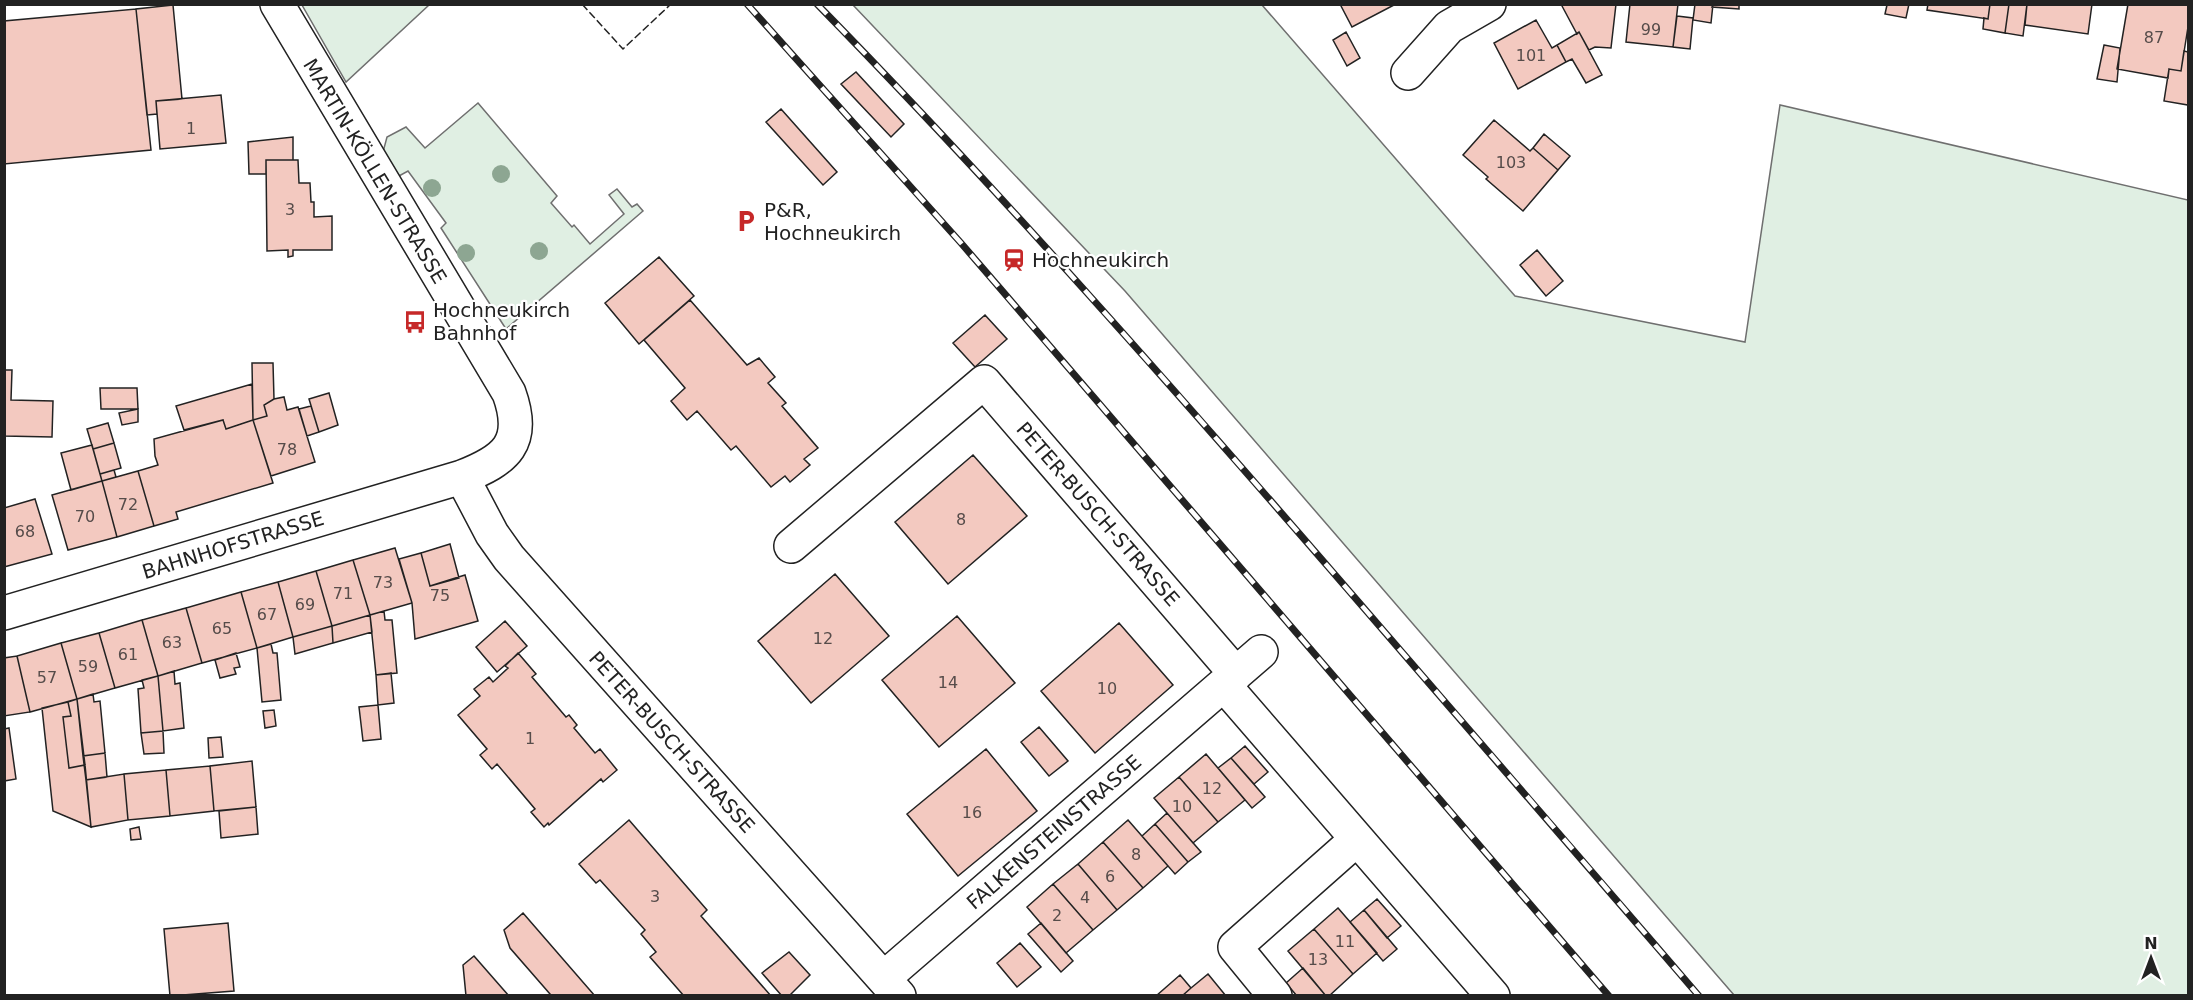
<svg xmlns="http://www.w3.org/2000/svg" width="2193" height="1000" viewBox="0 0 2193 1000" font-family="'DejaVu Sans',sans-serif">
	<rect width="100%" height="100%" fill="#fff"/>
	<!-- green -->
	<path fill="#e0efe3" stroke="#6f6f6f" stroke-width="1.5" d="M 302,5 L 429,5 L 346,82 Z
		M 853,5 L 1262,5 L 1515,296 L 1745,342 L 1780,105 L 2188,200 L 2188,995 L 1734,995 L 1125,291 Z
		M 478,103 L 557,196 L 551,203 L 572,227 L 574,225 L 590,244 L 624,214 L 609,195 L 617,189 L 632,207 L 637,204 L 643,211 L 506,329 L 441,228 L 446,223 L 408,171 L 399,176 L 383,152 L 387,137 L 406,127 L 425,148 Z"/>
	<!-- building -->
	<path fill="#f3c9c0" stroke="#222" stroke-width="1.5" d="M 1340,4 L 1394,4 L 1394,5 L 1352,27 Z
		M 1564,4 L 1616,4 L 1611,48 L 1595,47 L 1589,50 L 1579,32 L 1577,34 L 1562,6 Z
		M 1630,4 L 1678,4 L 1673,47 L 1626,42 Z
		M 1695,4 L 1713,4 L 1711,23 L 1693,20 Z
		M 1713,4 L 1739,4 L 1739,9 L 1712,7 Z
		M 1888,4 L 1909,4 L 1906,18 L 1885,14 L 1887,5 Z
		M 1928,4 L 1990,4 L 1988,19 L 1927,10 Z
		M 1990,4 L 2009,4 L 2005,33 L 1983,29 L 1984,18 L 1988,19 Z
		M 2009,4 L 2027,4 L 2023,36 L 2005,33 Z
		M 2027,4 L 2092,4 L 2088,34 L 2025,25 Z
		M 2128,4 L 2188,4 L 2188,27 L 2181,71 L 2169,69 L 2168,78 L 2117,69 Z
		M 173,5 L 182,99 L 156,101 L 157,114 L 147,115 L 136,9 Z
		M 136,9 L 151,150 L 4,164 L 4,21 Z
		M 1677,16 L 1693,18 L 1690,49 L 1673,47 Z
		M 1536,20 L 1552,48 L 1557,45 L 1566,62 L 1518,89 L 1494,43 Z
		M 1346,32 L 1360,58 L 1347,66 L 1333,40 Z
		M 1579,32 L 1602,75 L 1586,83 L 1572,59 L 1566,62 L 1557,45 Z
		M 2104,45 L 2120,48 L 2117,82 L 2097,79 Z
		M 2184,51 L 2188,52 L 2188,105 L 2164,101 L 2169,69 L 2181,71 Z
		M 856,72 L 904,124 L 891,137 L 841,84 Z
		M 221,95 L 226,143 L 160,149 L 156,101 Z
		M 781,109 L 837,172 L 823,185 L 766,122 Z
		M 1494,120 L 1530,151 L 1533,148 L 1558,170 L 1523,211 L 1486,179 L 1488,177 L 1463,155 Z
		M 1544,134 L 1570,156 L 1558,170 L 1533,148 Z
		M 293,137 L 293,160 L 266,160 L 266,174 L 249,174 L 248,142 Z
		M 266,160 L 298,160 L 299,183 L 310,183 L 311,202 L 314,202 L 314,217 L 332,216 L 332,250 L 293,250 L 293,256 L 288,257 L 288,250 L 267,251 Z
		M 1537,250 L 1563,281 L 1546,296 L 1520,265 Z
		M 659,257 L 694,296 L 639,344 L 605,303 Z
		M 690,300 L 747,365 L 759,358 L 775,377 L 768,383 L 786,403 L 782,406 L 818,448 L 804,459 L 810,465 L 790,482 L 785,476 L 771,487 L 736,446 L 731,450 L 697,411 L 687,420 L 671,401 L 685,388 L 644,340 Z
		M 985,315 L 1007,339 L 975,367 L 953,343 Z
		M 252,363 L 273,363 L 274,399 L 264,405 L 267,416 L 253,420 Z
		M 4,370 L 12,370 L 11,400 L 53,401 L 52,437 L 4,436 Z
		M 252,384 L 253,420 L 226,429 L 223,420 L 184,430 L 176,406 Z
		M 100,388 L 137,388 L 138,409 L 101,409 Z
		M 329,393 L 338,425 L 319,432 L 309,399 Z
		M 284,397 L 287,410 L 298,407 L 315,462 L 271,476 L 253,420 L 267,416 L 264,405 L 274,399 Z
		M 311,406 L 319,432 L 307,436 L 299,409 Z
		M 138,409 L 138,422 L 122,425 L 119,413 Z
		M 223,420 L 226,429 L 253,420 L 273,483 L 176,512 L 178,519 L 154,526 L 138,471 L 158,465 L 155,456 L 154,439 Z
		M 108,423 L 114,443 L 93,449 L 87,429 Z
		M 114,443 L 121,468 L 100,474 L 93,449 Z
		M 92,445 L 102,481 L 71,490 L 61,453 Z
		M 973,455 L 1027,516 L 948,584 L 895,522 Z
		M 114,470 L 116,477 L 102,481 L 100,474 Z
		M 138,471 L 154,526 L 117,537 L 102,481 Z
		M 102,481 L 117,537 L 68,550 L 52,495 Z
		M 35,499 L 52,554 L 4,567 L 4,508 Z
		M 450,544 L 459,578 L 430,586 L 421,553 Z
		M 395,548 L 412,603 L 370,615 L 353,560 Z
		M 421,553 L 430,586 L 465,575 L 478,621 L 415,639 L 412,603 L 399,559 Z
		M 353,560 L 370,615 L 332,626 L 316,571 Z
		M 316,571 L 332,626 L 293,637 L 278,582 Z
		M 835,574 L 889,636 L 811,703 L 758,641 Z
		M 278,582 L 293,637 L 257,648 L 241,592 Z
		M 241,592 L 257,648 L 202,663 L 186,608 Z
		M 186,608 L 202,663 L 158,676 L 142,620 Z
		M 384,611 L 385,620 L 392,620 L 397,673 L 376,675 L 370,615 Z
		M 370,615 L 372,632 L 333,643 L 332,626 Z
		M 957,616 L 1015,683 L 939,747 L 882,680 Z
		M 142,620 L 158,676 L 115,688 L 99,633 Z
		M 505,621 L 527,646 L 497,672 L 476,647 Z
		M 1119,623 L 1173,685 L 1095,753 L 1041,691 Z
		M 332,626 L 333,643 L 295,654 L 293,637 Z
		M 99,633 L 115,688 L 77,699 L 61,643 Z
		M 61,643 L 77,699 L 30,712 L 17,656 Z
		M 271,644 L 273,653 L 277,653 L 281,700 L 262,702 L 257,648 Z
		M 236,653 L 240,667 L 234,668 L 236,674 L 220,678 L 215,660 Z
		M 518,653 L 536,674 L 532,677 L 566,717 L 569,715 L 577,725 L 574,728 L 595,753 L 600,749 L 617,770 L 603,782 L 601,779 L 549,825 L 548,823 L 544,827 L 531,812 L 535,809 L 497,764 L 492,769 L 480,755 L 487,749 L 458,715 L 480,696 L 474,689 L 489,677 L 493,682 L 508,668 L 505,666 Z
		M 17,656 L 30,712 L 4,716 L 4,658 Z
		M 174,671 L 175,684 L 180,683 L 184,728 L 163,731 L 158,676 Z
		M 391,673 L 394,703 L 378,705 L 376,675 Z
		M 158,676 L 163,731 L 141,733 L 138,689 L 144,688 L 142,680 Z
		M 93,694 L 94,702 L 100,701 L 105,753 L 83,756 L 77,699 Z
		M 77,699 L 85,765 L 69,768 L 63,717 L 71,716 L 68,702 Z
		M 68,702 L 71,716 L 63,717 L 69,768 L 85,765 L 91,827 L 53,811 L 42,708 Z
		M 378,705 L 381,739 L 363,741 L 359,707 Z
		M 274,710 L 276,726 L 265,728 L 263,711 Z
		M 1039,727 L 1068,761 L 1049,776 L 1021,742 Z
		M 9,728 L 16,779 L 4,781 L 4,729 Z
		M 163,731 L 164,753 L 144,754 L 141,733 Z
		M 221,737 L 223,757 L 209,758 L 208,738 Z
		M 1245,746 L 1268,772 L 1254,784 L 1231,758 Z
		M 986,749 L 1037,811 L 958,876 L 907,814 Z
		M 105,753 L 107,777 L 86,780 L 83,756 Z
		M 1206,754 L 1245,800 L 1218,822 L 1179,777 Z
		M 1231,758 L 1265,797 L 1252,808 L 1218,768 Z
		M 252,761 L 256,807 L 214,811 L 210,766 Z
		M 210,766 L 214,811 L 170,816 L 166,770 Z
		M 166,770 L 170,816 L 128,820 L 124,774 Z
		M 124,774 L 128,820 L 91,827 L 86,780 Z
		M 1179,777 L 1218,822 L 1193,843 L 1154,798 Z
		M 256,807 L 258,834 L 221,838 L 219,811 Z
		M 1167,813 L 1201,852 L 1188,862 L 1155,824 Z
		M 629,820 L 707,910 L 701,916 L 771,996 L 684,996 L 650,957 L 656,952 L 641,934 L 645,930 L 600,880 L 596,883 L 579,864 Z
		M 1128,820 L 1168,866 L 1143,888 L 1103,842 Z
		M 1155,824 L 1188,862 L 1175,874 L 1142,836 Z
		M 139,827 L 141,839 L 131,840 L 130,829 Z
		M 1103,842 L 1143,888 L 1117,910 L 1078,864 Z
		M 1078,864 L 1117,910 L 1093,930 L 1053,884 Z
		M 1053,884 L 1093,930 L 1066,953 L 1027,907 Z
		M 1377,899 L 1401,926 L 1387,938 L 1364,910 Z
		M 1338,908 L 1377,953 L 1353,974 L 1314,929 Z
		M 1364,910 L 1397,949 L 1383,961 L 1350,922 Z
		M 523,913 L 595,996 L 548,996 L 550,994 L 510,948 L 504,930 Z
		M 228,923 L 234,991 L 170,996 L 164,929 Z
		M 1041,923 L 1073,961 L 1061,972 L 1028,934 Z
		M 1314,929 L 1353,974 L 1329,996 L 1326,996 L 1288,951 Z
		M 1020,943 L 1041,967 L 1017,987 L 997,963 Z
		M 789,952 L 810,975 L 789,996 L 782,996 L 762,973 Z
		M 474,956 L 509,996 L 466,996 L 463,965 Z
		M 1303,968 L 1326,996 L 1297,996 L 1286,983 Z
		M 1208,974 L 1226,996 L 1182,996 L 1191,988 Z
		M 1180,975 L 1191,988 L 1182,996 L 1156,996 Z"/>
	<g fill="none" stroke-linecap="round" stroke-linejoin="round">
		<!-- street casing -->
		<g stroke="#222" stroke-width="36">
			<path id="street" d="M 1408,73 L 1449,27 L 1489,4
				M 462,477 L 492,534 L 509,558 L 899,996
				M 791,546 L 984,382 L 1236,674
				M 4,613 L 462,477 C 506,460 527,443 509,393 L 277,4
				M 1224,685 L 1493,996
				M 884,978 L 1261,652
				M 1275,996 L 1235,947 L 1357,839"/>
		</g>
		<!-- street -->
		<use href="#street" stroke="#fff" stroke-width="33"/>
		<!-- rail casing -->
		<g stroke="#222" stroke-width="7">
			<path id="rail" d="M 747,4 L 961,243 L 1609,996
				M 817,4 C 998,189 1168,382 1337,577 C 1458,717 1579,856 1699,996"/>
		</g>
		<!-- rail -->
		<use href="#rail" stroke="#fff" stroke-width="4.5" stroke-dasharray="14" stroke-linecap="butt"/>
		<!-- fence -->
		<path stroke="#222" stroke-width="1.5" stroke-dasharray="8 3" stroke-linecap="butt" d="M 582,4 L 623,49 L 671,4"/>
	</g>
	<!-- trees -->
	<g fill="#8da692">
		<circle cx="501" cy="174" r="9"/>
		<circle cx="432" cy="188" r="9"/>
		<circle cx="539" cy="251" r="9"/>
		<circle cx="466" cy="253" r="9"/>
	</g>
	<!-- icons -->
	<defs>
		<g id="parking-bare" transform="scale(1.8)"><path d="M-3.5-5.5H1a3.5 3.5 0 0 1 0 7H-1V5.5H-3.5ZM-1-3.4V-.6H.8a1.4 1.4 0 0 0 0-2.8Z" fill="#c62828" stroke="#fff" stroke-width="2.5" paint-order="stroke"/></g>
		<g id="station-bare" transform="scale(1.8)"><path d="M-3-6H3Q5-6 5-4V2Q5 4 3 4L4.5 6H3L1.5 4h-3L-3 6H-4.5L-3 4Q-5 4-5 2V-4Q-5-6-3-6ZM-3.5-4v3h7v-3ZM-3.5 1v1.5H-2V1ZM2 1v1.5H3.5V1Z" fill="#c62828" stroke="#fff" stroke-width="2.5" paint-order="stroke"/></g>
		<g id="bus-bare" transform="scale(1.8)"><path d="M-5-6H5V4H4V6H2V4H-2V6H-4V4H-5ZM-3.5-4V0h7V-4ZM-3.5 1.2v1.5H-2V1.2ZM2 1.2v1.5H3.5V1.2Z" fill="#c62828" stroke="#fff" stroke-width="2.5" paint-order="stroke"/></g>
	</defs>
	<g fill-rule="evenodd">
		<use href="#parking-bare" x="746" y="221"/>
		<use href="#station-bare" x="1014" y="260"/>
		<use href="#bus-bare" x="415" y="322"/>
	</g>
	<g text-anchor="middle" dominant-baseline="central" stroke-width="4.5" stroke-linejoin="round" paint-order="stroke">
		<!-- number labels -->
		<g font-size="16" fill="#564c4a">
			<text x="1651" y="29">99</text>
			<text x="2154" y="37">87</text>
			<text x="1531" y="55">101</text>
			<text x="191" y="128">1</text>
			<text x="1511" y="162">103</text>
			<text x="290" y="209">3</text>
			<text x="287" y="449">78</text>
			<text x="128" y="504">72</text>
			<text x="85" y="516">70</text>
			<text x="961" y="519">8</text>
			<text x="25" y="531">68</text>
			<text x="383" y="582">73</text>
			<text x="343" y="593">71</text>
			<text x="440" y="595">75</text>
			<text x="305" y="604">69</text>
			<text x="267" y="614">67</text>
			<text x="222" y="628">65</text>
			<text x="823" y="638">12</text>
			<text x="172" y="642">63</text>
			<text x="128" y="654">61</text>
			<text x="88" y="666">59</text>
			<text x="47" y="677">57</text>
			<text x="948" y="682">14</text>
			<text x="1107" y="688">10</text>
			<text x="530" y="738">1</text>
			<text x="1212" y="788">12</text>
			<text x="1182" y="806">10</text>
			<text x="972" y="812">16</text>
			<text x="1136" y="854">8</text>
			<text x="1110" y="876">6</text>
			<text x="655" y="896">3</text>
			<text x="1085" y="897">4</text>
			<text x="1057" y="915">2</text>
			<text x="1345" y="941">11</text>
			<text x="1318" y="959">13</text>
		</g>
		<!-- street labels -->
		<g font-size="20" fill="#222" stroke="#fff">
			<text transform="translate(375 171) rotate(59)">MARTIN-KÖLLEN-STRASSE</text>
			<text transform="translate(1098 514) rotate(49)">PETER-BUSCH-STRASSE</text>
			<text transform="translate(233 545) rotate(-17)">BAHNHOFSTRASSE</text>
			<text transform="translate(672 742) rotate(48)">PETER-BUSCH-STRASSE</text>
			<text transform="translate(1054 832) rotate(-41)">FALKENSTEINSTRASSE</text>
		</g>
		<!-- poi labels -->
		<g font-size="20" fill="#222" stroke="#fff" text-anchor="start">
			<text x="764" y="210">P&amp;R,<tspan x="764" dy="23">Hochneukirch</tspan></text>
			<text x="1032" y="260">Hochneukirch</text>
			<text x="433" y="310">Hochneukirch<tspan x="433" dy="23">Bahnhof</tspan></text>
		</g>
	</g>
	<!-- border -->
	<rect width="2193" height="1000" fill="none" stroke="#222222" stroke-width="12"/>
	<!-- north arrow -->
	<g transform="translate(2151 958)" stroke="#ffffff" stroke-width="4.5" paint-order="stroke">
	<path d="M0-4.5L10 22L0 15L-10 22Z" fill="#222222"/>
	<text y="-9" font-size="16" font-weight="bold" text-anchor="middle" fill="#222222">N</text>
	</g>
</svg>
